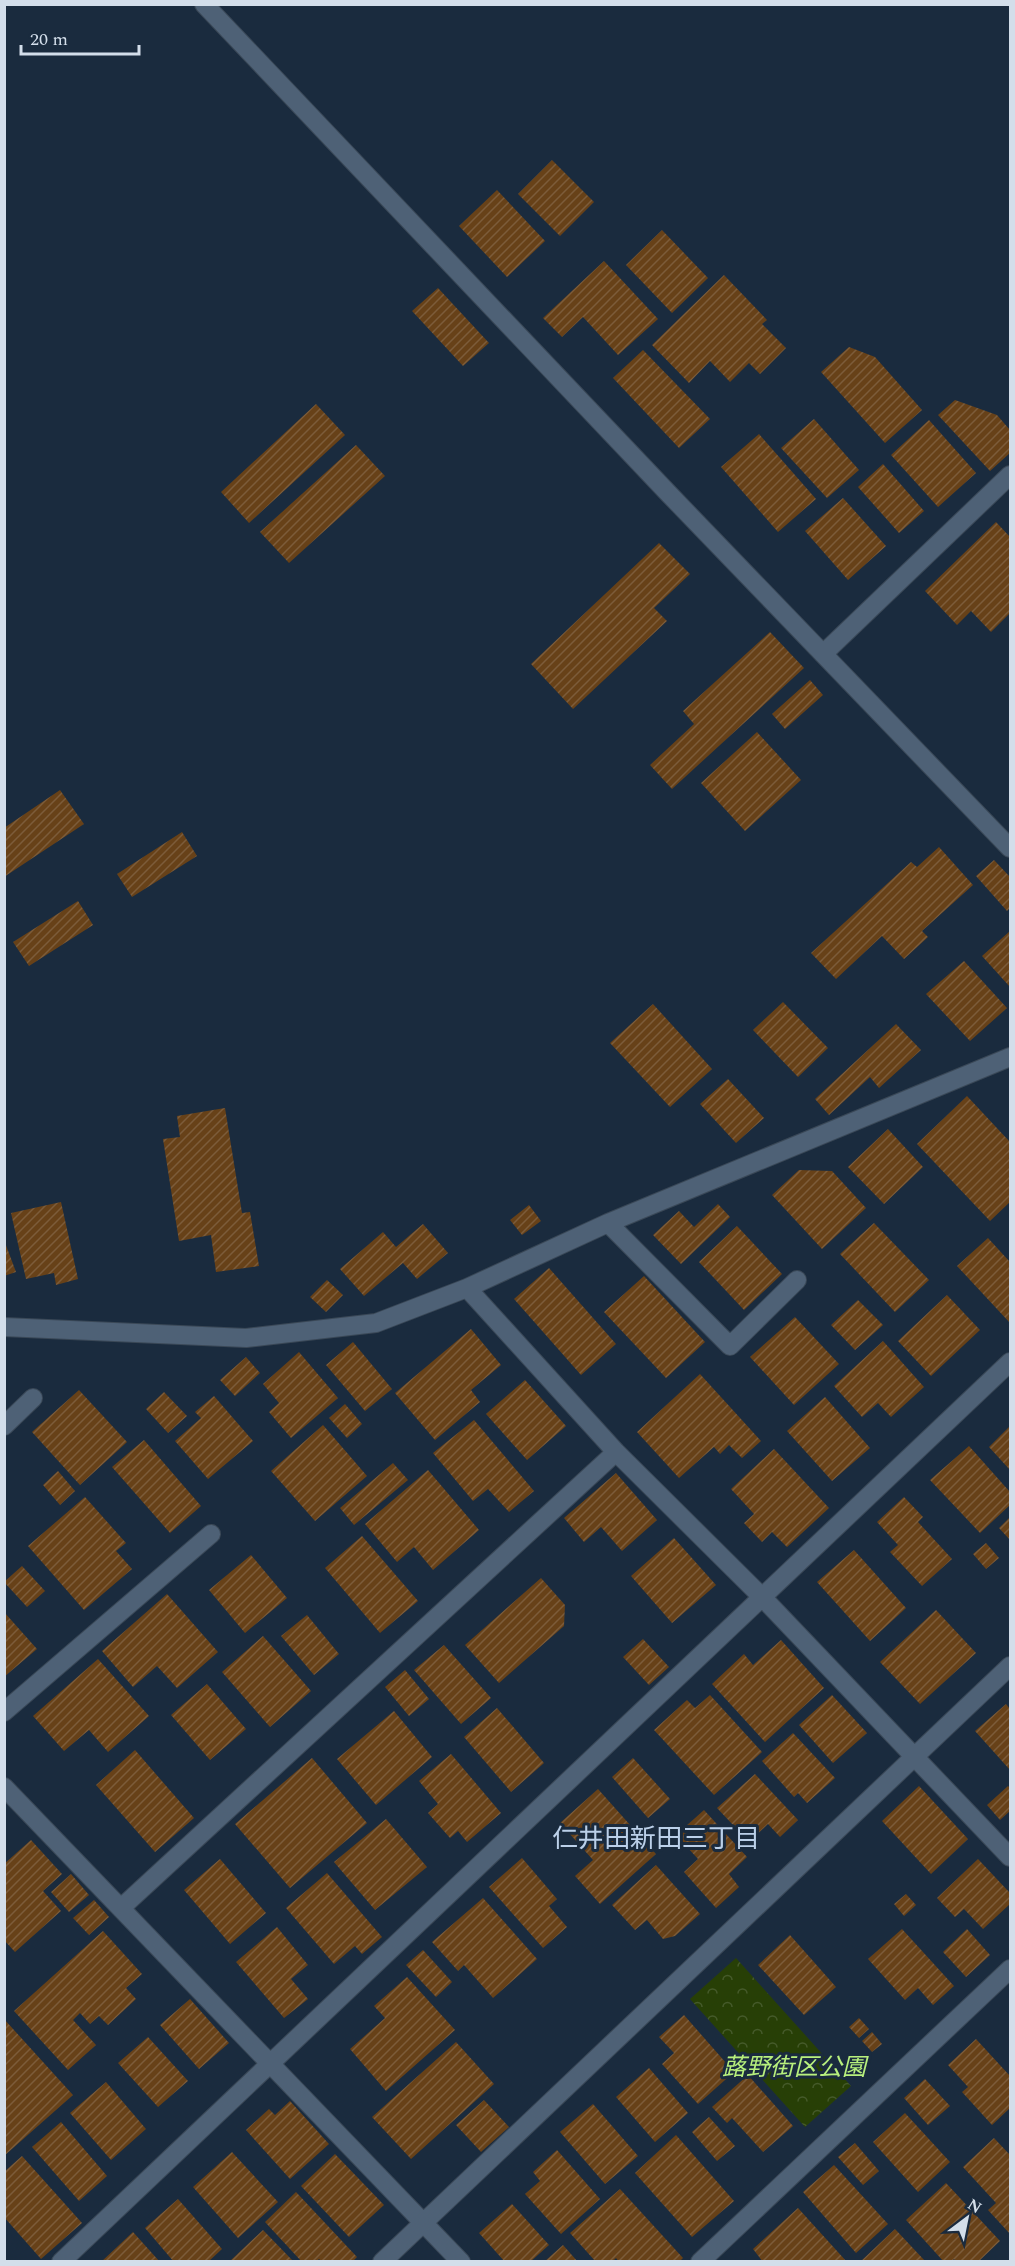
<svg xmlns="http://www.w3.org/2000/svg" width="1015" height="2266" viewBox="0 0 1015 2266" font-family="Spectral,'Noto Sans JP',serif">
	<defs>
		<pattern id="park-crowns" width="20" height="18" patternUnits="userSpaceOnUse" patternTransform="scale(1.5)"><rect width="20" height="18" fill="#273f06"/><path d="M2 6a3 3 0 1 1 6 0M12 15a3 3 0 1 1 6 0" fill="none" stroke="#455a2a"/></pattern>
		<pattern id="building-hatch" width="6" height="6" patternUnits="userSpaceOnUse" patternTransform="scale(1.5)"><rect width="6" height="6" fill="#674118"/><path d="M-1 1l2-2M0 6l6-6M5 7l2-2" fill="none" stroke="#7c5c3a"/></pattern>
	</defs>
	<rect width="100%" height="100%" fill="#1a2b3e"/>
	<!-- park -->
	<path fill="url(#park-crowns)" d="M 736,1958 L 851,2086 L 805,2127 L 690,1999 Z"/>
	<!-- building -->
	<path fill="url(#building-hatch)" d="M 552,160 L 594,202 L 560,236 L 518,194 Z
		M 497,190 L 545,241 L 507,277 L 459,226 Z
		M 662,230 L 708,278 L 672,313 L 626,265 Z
		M 604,261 L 658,319 L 618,355 L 583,317 L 562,337 L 543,318 Z
		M 724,275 L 767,320 L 762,324 L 786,348 L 760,374 L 749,363 L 730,382 L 710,361 L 689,383 L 652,345 Z
		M 438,288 L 489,343 L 463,366 L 412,311 Z
		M 849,347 L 875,357 L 922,410 L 885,443 L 821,372 Z
		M 643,350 L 710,419 L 679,448 L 613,378 Z
		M 955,400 L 997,415 L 1010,430 L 1010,453 L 990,471 L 938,415 Z
		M 316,404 L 345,435 L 249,523 L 221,492 Z
		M 814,419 L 859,470 L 827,498 L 781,448 Z
		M 929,420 L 976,473 L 938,507 L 891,455 Z
		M 759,434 L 816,499 L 778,532 L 721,467 Z
		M 356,445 L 385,476 L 289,563 L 260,532 Z
		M 883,464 L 924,511 L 899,533 L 858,487 Z
		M 843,498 L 886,546 L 848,580 L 805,531 Z
		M 996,522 L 1010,537 L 1010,613 L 991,632 L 971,611 L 957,625 L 925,591 Z
		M 659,543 L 690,574 L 654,608 L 667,621 L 573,709 L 531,664 Z
		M 770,632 L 804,668 L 672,789 L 650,765 L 694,724 L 683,711 Z
		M 810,680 L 823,695 L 785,729 L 772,714 Z
		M 757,732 L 801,780 L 745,831 L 701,783 Z
		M 60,790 L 84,824 L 4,877 L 4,828 Z
		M 182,832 L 197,856 L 132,897 L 117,874 Z
		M 939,847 L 973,885 L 922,931 L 928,937 L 904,959 L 882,936 L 836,979 L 811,953 L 911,862 L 917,867 Z
		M 994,860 L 1010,877 L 1010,908 L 1007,911 L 976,876 Z
		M 78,901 L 93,925 L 29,966 L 13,942 Z
		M 1010,931 L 1010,987 L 982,956 Z
		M 964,961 L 1007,1008 L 970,1041 L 926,994 Z
		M 783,1002 L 828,1048 L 798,1077 L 753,1030 Z
		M 653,1004 L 712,1069 L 670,1107 L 610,1043 Z
		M 896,1024 L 921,1050 L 879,1088 L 870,1077 L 829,1115 L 815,1099 Z
		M 728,1079 L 764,1118 L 736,1143 L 700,1104 Z
		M 967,1096 L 1010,1142 L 1010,1202 L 990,1221 L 917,1144 Z
		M 225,1108 L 242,1213 L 250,1212 L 259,1266 L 216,1272 L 211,1235 L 179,1241 L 163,1139 L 180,1137 L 177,1116 Z
		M 888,1129 L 923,1167 L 884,1204 L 848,1167 Z
		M 799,1170 L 832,1171 L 866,1208 L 822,1249 L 772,1195 Z
		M 61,1202 L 78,1279 L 56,1285 L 54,1273 L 26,1279 L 11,1213 Z
		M 718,1204 L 730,1217 L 681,1264 L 653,1235 L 679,1211 L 694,1227 Z
		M 529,1205 L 541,1221 L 522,1235 L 510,1220 Z
		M 874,1223 L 929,1280 L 895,1312 L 840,1254 Z
		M 423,1224 L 448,1253 L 417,1279 L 403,1263 L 364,1296 L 340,1269 L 383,1232 L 396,1247 Z
		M 737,1226 L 782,1274 L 744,1310 L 699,1262 Z
		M 988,1238 L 1010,1262 L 1010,1323 L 957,1266 Z
		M 4,1240 L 16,1272 L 4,1276 Z
		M 549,1268 L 616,1344 L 581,1375 L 514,1299 Z
		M 644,1276 L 705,1342 L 666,1378 L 604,1312 Z
		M 327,1280 L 343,1295 L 326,1312 L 310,1297 Z
		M 947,1295 L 980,1330 L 931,1376 L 898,1341 Z
		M 858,1300 L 883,1325 L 855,1350 L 831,1325 Z
		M 795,1317 L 839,1364 L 794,1405 L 750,1357 Z
		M 471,1329 L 501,1365 L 471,1390 L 480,1402 L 435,1440 L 395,1393 Z
		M 883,1341 L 924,1387 L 891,1417 L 878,1403 L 862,1417 L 834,1386 Z
		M 353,1342 L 392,1389 L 365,1411 L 326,1365 Z
		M 299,1352 L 338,1398 L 291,1438 L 269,1412 L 279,1403 L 263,1384 Z
		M 246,1357 L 260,1373 L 235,1396 L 220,1380 Z
		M 700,1374 L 761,1441 L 742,1458 L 729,1445 L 720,1454 L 714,1447 L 679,1478 L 637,1432 Z
		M 525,1380 L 566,1426 L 527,1460 L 486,1414 Z
		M 79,1390 L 127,1442 L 80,1485 L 32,1432 Z
		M 164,1392 L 187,1416 L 168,1433 L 146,1409 Z
		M 214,1396 L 253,1441 L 208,1479 L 175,1441 L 201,1418 L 195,1412 Z
		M 825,1397 L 870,1448 L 832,1481 L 787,1431 Z
		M 345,1404 L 362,1424 L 347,1438 L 329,1418 Z
		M 474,1420 L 534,1491 L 509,1512 L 488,1489 L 473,1501 L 433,1453 Z
		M 323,1425 L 367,1476 L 315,1521 L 271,1471 Z
		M 1010,1426 L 1010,1470 L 989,1447 Z
		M 144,1440 L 201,1506 L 170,1533 L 112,1467 Z
		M 969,1446 L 1010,1492 L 1010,1505 L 980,1533 L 930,1480 Z
		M 774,1449 L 829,1508 L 787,1547 L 772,1532 L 762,1542 L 744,1523 L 754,1514 L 731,1489 Z
		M 393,1463 L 408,1480 L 354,1525 L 340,1508 Z
		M 428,1470 L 479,1530 L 433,1570 L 414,1547 L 397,1562 L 365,1524 Z
		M 58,1471 L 75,1491 L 60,1505 L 43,1485 Z
		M 616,1473 L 657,1520 L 622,1551 L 601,1527 L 584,1542 L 564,1518 Z
		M 85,1497 L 126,1543 L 116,1551 L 132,1569 L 84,1610 L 28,1546 Z
		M 904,1497 L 923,1517 L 918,1522 L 952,1559 L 922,1586 L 890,1552 L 898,1545 L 877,1522 Z
		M 1010,1517 L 1010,1540 L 999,1528 Z
		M 362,1536 L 418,1601 L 380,1633 L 325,1568 Z
		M 674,1538 L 716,1585 L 672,1623 L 631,1576 Z
		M 986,1543 L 999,1558 L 986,1569 L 973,1554 Z
		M 854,1550 L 906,1608 L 870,1641 L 817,1582 Z
		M 251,1555 L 287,1598 L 245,1633 L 209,1590 Z
		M 22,1566 L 45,1591 L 27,1607 L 4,1582 Z
		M 541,1578 L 565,1605 L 564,1626 L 499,1683 L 465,1645 Z
		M 167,1594 L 218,1652 L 177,1688 L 157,1666 L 133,1687 L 102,1651 Z
		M 936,1610 L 976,1653 L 920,1704 L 880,1662 Z
		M 4,1612 L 37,1649 L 4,1677 Z
		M 307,1615 L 339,1654 L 314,1675 L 281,1636 Z
		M 263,1636 L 311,1691 L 270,1727 L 222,1672 Z
		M 643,1639 L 669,1667 L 649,1685 L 623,1657 Z
		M 781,1640 L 824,1688 L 765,1742 L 712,1684 L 744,1654 L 753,1665 Z
		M 444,1645 L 491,1698 L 461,1724 L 414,1670 Z
		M 98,1659 L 149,1716 L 108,1752 L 89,1730 L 64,1751 L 33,1716 Z
		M 405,1670 L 429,1699 L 409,1716 L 385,1687 Z
		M 207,1684 L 246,1729 L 210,1760 L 171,1715 Z
		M 710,1695 L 762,1752 L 714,1795 L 654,1730 L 687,1700 L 695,1708 Z
		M 832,1695 L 867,1733 L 833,1763 L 799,1725 Z
		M 1006,1704 L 1010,1709 L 1010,1770 L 975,1731 Z
		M 497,1708 L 544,1763 L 511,1792 L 464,1737 Z
		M 394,1711 L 432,1757 L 376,1805 L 337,1759 Z
		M 793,1733 L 835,1778 L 807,1803 L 798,1793 L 794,1797 L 762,1761 Z
		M 135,1750 L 194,1818 L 155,1852 L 96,1785 Z
		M 451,1754 L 501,1813 L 467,1842 L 458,1831 L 450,1838 L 428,1813 L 438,1804 L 419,1781 Z
		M 312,1758 L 367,1823 L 290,1888 L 235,1824 Z
		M 633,1758 L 670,1799 L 648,1818 L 612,1777 Z
		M 755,1774 L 798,1820 L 780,1837 L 768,1824 L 749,1842 L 717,1808 Z
		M 919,1786 L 968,1839 L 931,1874 L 882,1821 Z
		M 1008,1786 L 1010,1788 L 1010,1811 L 1000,1820 L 987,1805 Z
		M 598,1789 L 656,1854 L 600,1904 L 575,1876 L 593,1860 L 560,1823 Z
		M 704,1810 L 747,1857 L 729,1874 L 739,1887 L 716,1908 L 684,1872 L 698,1859 L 676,1835 Z
		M 386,1819 L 427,1867 L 375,1910 L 334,1862 Z
		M 31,1840 L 62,1874 L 43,1891 L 61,1911 L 15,1952 L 4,1940 L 4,1864 Z
		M 522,1858 L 557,1899 L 549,1906 L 567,1927 L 543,1948 L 489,1887 Z
		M 220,1859 L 266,1913 L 230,1944 L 184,1890 Z
		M 978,1859 L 1010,1893 L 1010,1904 L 983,1929 L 964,1909 L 955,1917 L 937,1898 Z
		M 656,1865 L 700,1914 L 675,1936 L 663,1939 L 647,1920 L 635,1930 L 612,1905 Z
		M 327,1873 L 382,1937 L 362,1954 L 355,1946 L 334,1964 L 286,1908 Z
		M 71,1874 L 89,1895 L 69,1912 L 51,1892 Z
		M 906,1894 L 916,1905 L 904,1916 L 894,1904 Z
		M 483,1898 L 537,1959 L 493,1998 L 464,1965 L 458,1971 L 432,1942 Z
		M 94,1900 L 109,1917 L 89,1935 L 73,1918 Z
		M 277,1927 L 308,1965 L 291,1979 L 308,1999 L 284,2018 L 236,1962 Z
		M 902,1929 L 954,1986 L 933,2005 L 918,1988 L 905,2000 L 868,1959 Z
		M 967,1929 L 990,1955 L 966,1977 L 943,1952 Z
		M 103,1931 L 142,1974 L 126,1988 L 136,1999 L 108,2025 L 99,2016 L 90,2024 L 80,2013 L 73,2020 L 96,2045 L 68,2070 L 14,2011 Z
		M 790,1935 L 836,1987 L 804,2015 L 758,1965 Z
		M 423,1950 L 452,1982 L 436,1997 L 406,1965 Z
		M 407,1977 L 455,2030 L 386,2091 L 350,2049 L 385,2018 L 374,2006 Z
		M 190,1999 L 229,2043 L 199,2069 L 160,2025 Z
		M 684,2015 L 734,2072 L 698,2104 L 662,2064 L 674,2053 L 659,2037 Z
		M 859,2018 L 869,2029 L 859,2038 L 849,2027 Z
		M 4,2019 L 73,2095 L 4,2156 Z
		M 872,2032 L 882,2044 L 872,2052 L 862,2041 Z
		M 148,2037 L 188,2081 L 158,2107 L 118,2063 Z
		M 976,2039 L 1010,2076 L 1010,2108 L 992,2125 L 962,2092 L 968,2087 L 948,2065 Z
		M 456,2042 L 494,2084 L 411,2159 L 372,2117 Z
		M 649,2068 L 688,2113 L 655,2142 L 616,2097 Z
		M 748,2075 L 793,2126 L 763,2152 L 732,2118 L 727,2123 L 712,2107 Z
		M 925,2079 L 950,2106 L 928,2125 L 904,2098 Z
		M 106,2082 L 146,2129 L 111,2160 L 70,2113 Z
		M 484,2100 L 509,2127 L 481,2152 L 456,2125 Z
		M 290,2101 L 329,2144 L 290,2179 L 246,2130 L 269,2109 L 275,2115 Z
		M 593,2104 L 638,2156 L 605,2184 L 560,2132 Z
		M 905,2113 L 950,2162 L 918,2192 L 873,2142 Z
		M 709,2117 L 735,2146 L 717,2161 L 692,2132 Z
		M 61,2122 L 107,2176 L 79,2201 L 32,2147 Z
		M 676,2135 L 734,2201 L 692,2237 L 635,2173 Z
		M 994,2138 L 1010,2155 L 1010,2234 L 988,2210 L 996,2203 L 963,2167 Z
		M 855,2143 L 879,2171 L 863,2185 L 838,2157 Z
		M 557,2150 L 600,2199 L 561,2234 L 525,2194 L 540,2181 L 533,2172 Z
		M 232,2152 L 278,2202 L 238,2238 L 193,2187 Z
		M 335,2154 L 384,2205 L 349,2237 L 301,2186 Z
		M 22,2156 L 82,2223 L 41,2259 L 4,2217 L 4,2172 Z
		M 834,2165 L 888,2224 L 856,2253 L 803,2192 Z
		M 946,2183 L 1000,2241 L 978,2262 L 956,2262 L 954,2259 L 951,2262 L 944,2262 L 906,2220 Z
		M 620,2189 L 683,2258 L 679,2262 L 619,2262 L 616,2258 L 612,2262 L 596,2262 L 570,2233 Z
		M 296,2192 L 357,2257 L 352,2262 L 322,2262 L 319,2259 L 316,2262 L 302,2262 L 265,2222 Z
		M 178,2199 L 222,2249 L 208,2262 L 174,2262 L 145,2228 Z
		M 512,2204 L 549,2245 L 530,2262 L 505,2262 L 479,2233 Z
		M 798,2208 L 847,2262 L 763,2262 L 753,2249 Z
		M 895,2229 L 926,2262 L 860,2262 Z
		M 263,2230 L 294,2262 L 229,2262 Z
		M 133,2232 L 160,2262 L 101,2262 Z
		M 563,2245 L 578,2262 L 544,2262 Z"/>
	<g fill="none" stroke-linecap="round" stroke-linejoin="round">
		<!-- street casing -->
		<g stroke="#3a4857" stroke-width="20">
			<path id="street" d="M 204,4 L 669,494 L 1010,848
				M 823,654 L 1010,475
				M 608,1223 L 730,1346 L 797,1280
				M 467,1288 L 616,1452 L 763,1598 L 1010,1857
				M 4,1327 L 246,1338 L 376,1323 L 467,1288 L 608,1223 L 1010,1057
				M 4,1426 L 33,1398
				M 4,1712 L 211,1534
				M 4,1787 L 461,2262
				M 121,1908 L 616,1452
				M 61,2262 L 1010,1362
				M 382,2262 L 1010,1666
				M 700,2262 L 1010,1969"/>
		</g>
		<!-- street -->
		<use href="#street" stroke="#4e6176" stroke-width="18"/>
	</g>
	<g text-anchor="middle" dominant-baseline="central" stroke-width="6" stroke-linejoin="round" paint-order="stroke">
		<!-- park labels -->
		<g font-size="24" font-style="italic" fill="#b8f07d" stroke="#1a2b3e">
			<text x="794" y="2068">蕗野街区公園</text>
		</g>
		<!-- neighbourhood labels -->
		<g font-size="26" fill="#bbd0e9" stroke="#1a2b3e">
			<text x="656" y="1839">仁井田新田三丁目</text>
		</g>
	</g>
	<!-- border -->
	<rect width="1015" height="2266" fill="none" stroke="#d3deea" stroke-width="12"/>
	<!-- north arrow -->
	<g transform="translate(967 2218) rotate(32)" stroke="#1a2b3e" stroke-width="4.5" paint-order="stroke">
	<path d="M0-4.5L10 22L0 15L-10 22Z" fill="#d3deea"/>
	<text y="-9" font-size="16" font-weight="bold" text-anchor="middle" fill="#d3deea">N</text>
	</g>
	<!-- scale -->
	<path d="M21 45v9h118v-9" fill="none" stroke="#d3deea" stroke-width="3"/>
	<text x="30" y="45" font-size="18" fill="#d3deea" stroke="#1a2b3e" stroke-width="4.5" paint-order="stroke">20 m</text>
</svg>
